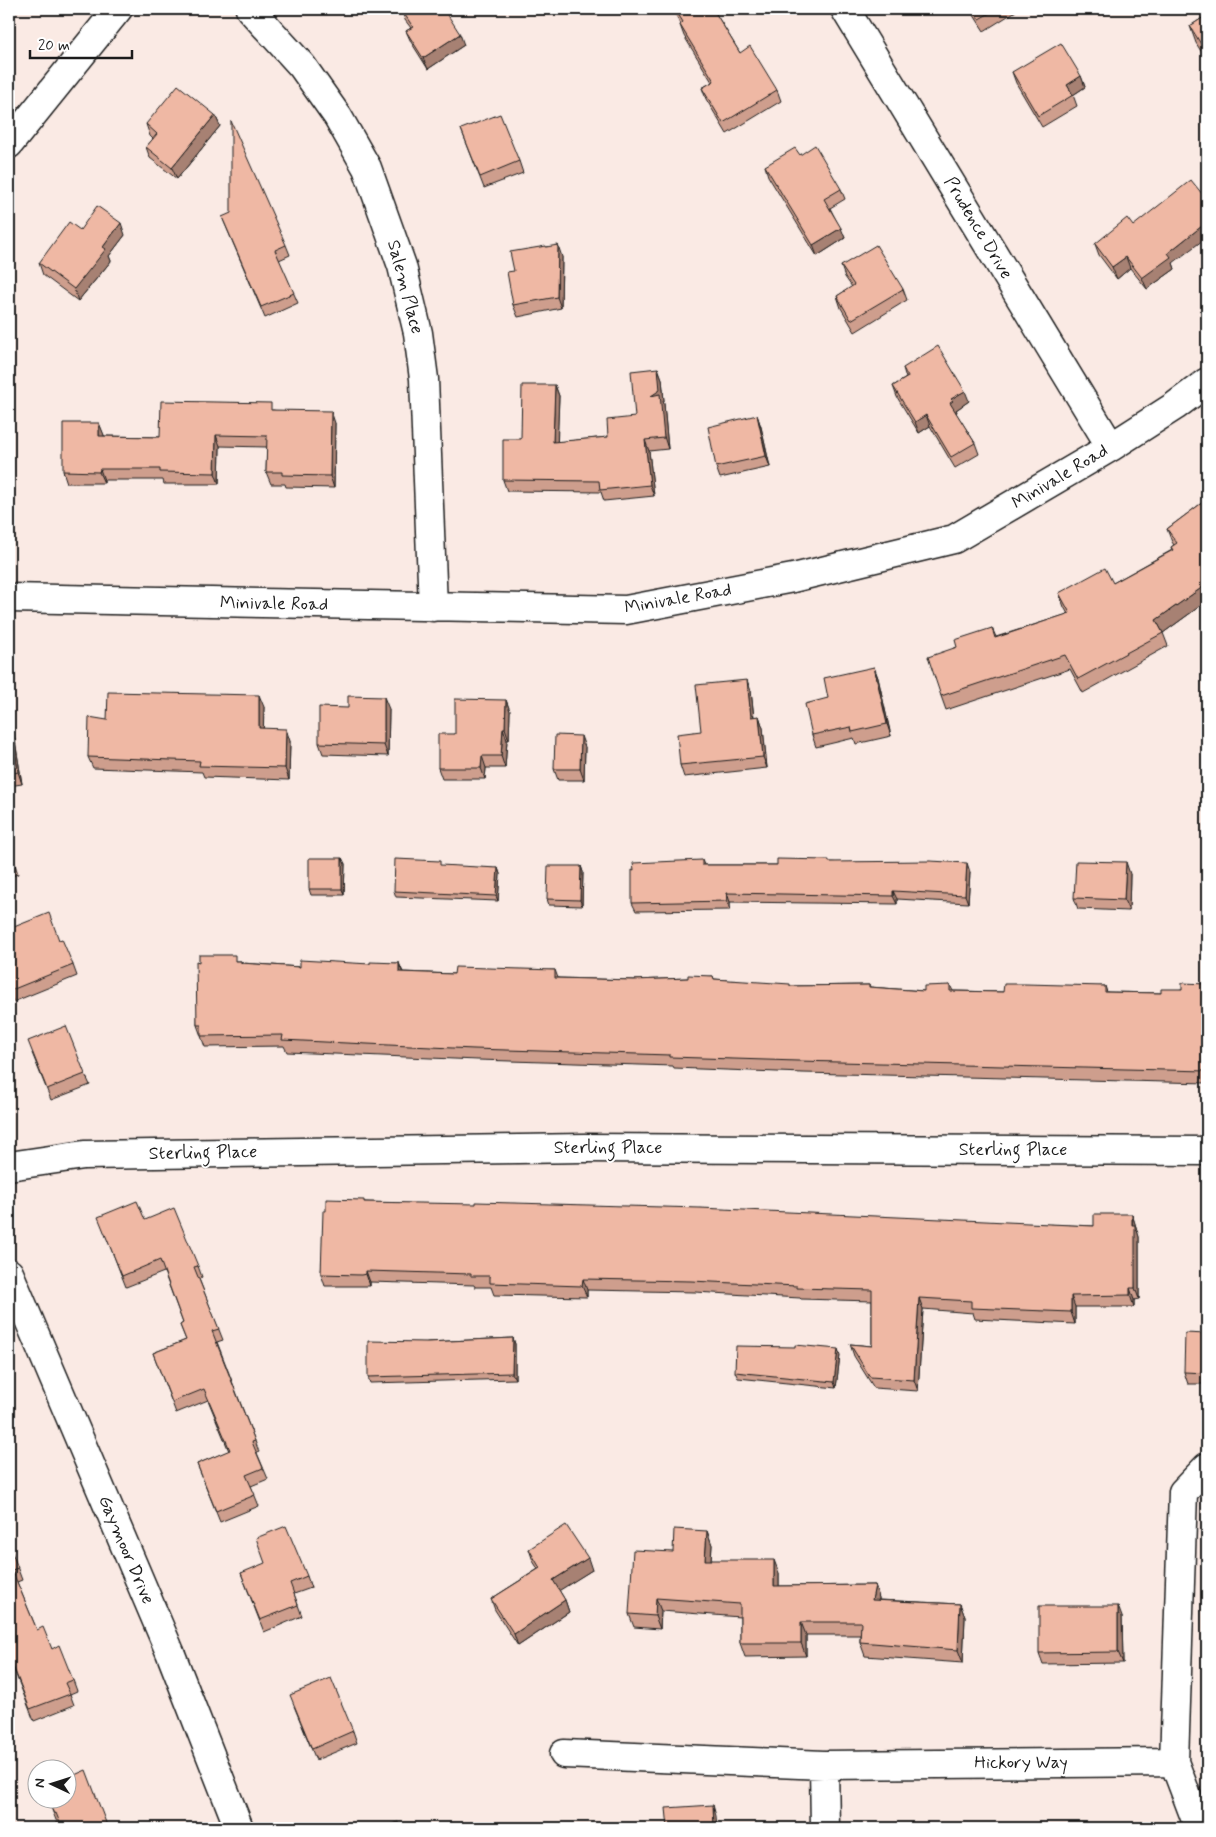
<svg xmlns="http://www.w3.org/2000/svg" width="1216" height="1837" viewBox="0 0 1216 1837" font-family="Mynerve,sans-serif">
	<rect width="100%" height="100%" fill="#faeae4"/>
	<filter id="ink" filterUnits="userSpaceOnUse"><feTurbulence type="fractalNoise" baseFrequency=".02" numOctaves="2"/><feDisplacementMap in="SourceGraphic" scale="10" xChannelSelector="R" yChannelSelector="G"/><feConvolveMatrix kernelMatrix="1 2 1 2 8 2 1 2 1" color-interpolation-filters="sRGB"/></filter>
	<g filter="url(#ink)">
		<g fill="none" stroke-linecap="round" stroke-linejoin="round">
			<!-- street casing -->
			<g stroke="#1c1c1c" stroke-width="31">
				<path id="street" d="M 250,9 L 302,66 L 338,117 L 367,168 L 402,266 L 418,333 L 424,379 L 433,607
					M 845,9 L 1111,447
					M 9,144 L 118,9
					M 9,598 L 626,610 L 793,578 L 954,539 L 1111,447 L 1175,406 L 1207,382
					M 9,1166 L 84,1155 L 584,1148 L 1207,1151
					M 9,1273 L 170,1652 L 239,1828
					M 564,1754 L 824,1765 L 1174,1762
					M 824,1765 L 825,1828
					M 1199,1828 L 1174,1762 L 1183,1492 L 1207,1467"/>
			</g>
			<!-- street -->
			<use href="#street" stroke="#fff" stroke-width="28"/>
		</g>
		<!-- wall -->
		<path fill="#ce9e8d" stroke="#1c1c1c" d="M 401,9 L 464,45 L 428,69 L 411,42 L 406,31 L 411,28 L 405,20 Z
			M 672,9 L 713,9 L 740,53 L 777,90 L 781,101 L 727,134 L 706,99 L 702,88 L 712,82 L 684,36 L 680,25 L 681,24 Z
			M 970,9 L 1015,9 L 1016,11 L 984,31 Z
			M 1207,15 L 1207,61 L 1196,43 L 1190,26 Z
			M 1012,72 L 1081,76 L 1085,87 L 1073,95 L 1077,106 L 1042,127 L 1016,83 Z
			M 215,115 L 220,126 L 177,179 L 150,158 L 146,147 L 153,139 L 150,136 L 146,124 Z
			M 461,129 L 519,161 L 523,173 L 484,188 Z
			M 800,155 L 841,189 L 845,199 L 830,208 L 845,238 L 817,256 L 768,176 L 765,166 Z
			M 222,217 L 286,245 L 290,255 L 279,260 L 298,303 L 265,318 Z
			M 1133,226 L 1173,263 L 1175,269 L 1147,289 L 1130,268 L 1117,279 L 1099,255 L 1095,244 Z
			M 80,230 L 125,235 L 109,256 L 111,261 L 78,301 L 43,275 L 39,263 Z
			M 546,247 L 562,257 L 561,308 L 518,317 L 513,305 L 514,271 Z
			M 841,266 L 903,289 L 907,300 L 855,332 L 841,308 L 837,296 L 852,287 L 845,277 Z
			M 658,368 L 662,379 L 664,401 L 663,401 L 664,404 L 668,449 L 649,451 L 654,496 L 604,501 L 601,492 L 507,491 L 503,480 L 521,439 L 555,385 L 559,396 L 557,442 L 608,437 L 635,417 Z
			M 903,368 L 969,401 L 956,410 L 957,412 L 956,413 L 975,443 L 979,454 L 955,468 L 930,426 L 919,433 L 897,397 L 893,386 L 906,378 Z
			M 273,410 L 335,423 L 334,488 L 286,487 L 285,484 L 271,484 L 266,472 L 267,447 L 220,446 L 219,484 L 164,484 L 163,480 L 104,480 L 104,483 L 67,483 L 63,471 L 99,423 L 104,436 L 160,437 Z
			M 757,415 L 761,427 L 770,467 L 720,478 L 716,467 Z
			M 1207,499 L 1207,601 L 1163,633 L 1168,646 L 1083,693 L 1070,669 L 946,710 L 941,696 L 957,647 L 992,628 L 996,637 L 1068,614 L 1064,607 L 1059,593 L 1113,583 L 1172,550 L 1171,547 L 1174,545 L 1172,542 L 1167,529 Z
			M 874,667 L 878,678 L 891,736 L 856,744 L 854,738 L 816,747 L 812,735 L 828,698 Z
			M 751,691 L 754,717 L 759,716 L 763,728 L 767,768 L 684,777 L 680,765 L 701,731 Z
			M 506,700 L 510,711 L 509,740 L 507,740 L 505,768 L 486,768 L 485,779 L 442,779 L 438,768 L 455,734 Z
			M 264,707 L 263,729 L 290,741 L 289,780 L 204,777 L 202,772 L 93,768 L 88,757 L 107,720 Z
			M 9,708 L 11,716 L 22,784 L 9,786 Z
			M 389,709 L 388,756 L 323,754 L 319,743 Z
			M 585,747 L 584,780 L 558,780 L 554,769 Z
			M 9,846 L 18,874 L 9,877 Z
			M 342,858 L 345,864 L 344,895 L 311,895 L 309,889 Z
			M 702,860 L 704,865 L 777,865 L 829,862 L 970,872 L 968,903 L 897,899 L 897,904 L 730,902 L 730,910 L 636,911 L 632,903 Z
			M 581,866 L 583,872 L 582,906 L 549,905 L 547,899 Z
			M 498,868 L 500,874 L 498,901 L 396,897 L 394,891 Z
			M 1130,874 L 1129,911 L 1078,909 L 1074,898 Z
			M 9,936 L 59,940 L 73,965 L 77,976 L 13,1002 L 9,992 Z
			M 241,961 L 242,963 L 300,967 L 399,963 L 403,972 L 454,974 L 555,970 L 558,978 L 634,980 L 688,978 L 713,976 L 714,979 L 790,986 L 869,985 L 870,987 L 924,991 L 950,985 L 953,991 L 1003,992 L 1105,986 L 1107,992 L 1161,993 L 1207,984 L 1207,1083 L 803,1073 L 674,1068 L 673,1066 L 478,1060 L 287,1052 L 284,1046 L 205,1047 L 197,1025 L 199,962 Z
			M 32,1053 L 85,1074 L 90,1085 L 51,1100 Z
			M 364,1202 L 1094,1226 L 1132,1214 L 1139,1237 L 1139,1299 L 1134,1300 L 1134,1307 L 1075,1307 L 1075,1324 L 975,1319 L 973,1313 L 923,1309 L 918,1391 L 874,1388 L 854,1356 L 850,1344 L 872,1346 L 872,1301 L 801,1299 L 800,1298 L 695,1292 L 587,1290 L 587,1297 L 494,1295 L 491,1287 L 475,1287 L 474,1285 L 370,1282 L 370,1286 L 325,1286 L 321,1274 L 326,1211 Z
			M 145,1220 L 198,1266 L 202,1277 L 199,1279 L 223,1340 L 217,1342 L 255,1441 L 259,1452 L 257,1453 L 268,1479 L 251,1486 L 259,1506 L 220,1522 L 197,1464 L 229,1451 L 208,1400 L 176,1413 L 153,1353 L 186,1340 L 180,1325 L 183,1323 L 164,1272 L 126,1287 L 103,1228 Z
			M 1207,1334 L 1207,1384 L 1188,1384 L 1184,1372 Z
			M 513,1338 L 515,1344 L 515,1379 L 370,1383 L 368,1377 L 427,1342 Z
			M 840,1355 L 836,1388 L 738,1378 L 735,1372 Z
			M 707,1531 L 712,1545 L 711,1560 L 779,1573 L 779,1586 L 875,1585 L 879,1598 L 879,1600 L 960,1604 L 965,1617 L 963,1663 L 865,1656 L 860,1642 L 860,1635 L 806,1635 L 806,1656 L 745,1657 L 740,1643 L 740,1617 L 661,1611 L 660,1629 L 634,1627 L 629,1614 L 673,1552 Z
			M 9,1545 L 22,1580 L 17,1582 L 37,1630 L 52,1649 L 73,1680 L 77,1691 L 70,1694 L 74,1705 L 34,1721 L 9,1657 Z
			M 529,1549 L 592,1570 L 559,1590 L 565,1600 L 569,1612 L 518,1646 L 495,1610 L 491,1599 L 538,1569 L 533,1561 Z
			M 241,1573 L 307,1576 L 311,1588 L 294,1594 L 302,1616 L 264,1632 Z
			M 1122,1617 L 1123,1663 L 1043,1664 L 1039,1653 Z
			M 294,1706 L 353,1731 L 357,1743 L 316,1760 Z
			M 48,1800 L 68,1800 L 60,1824 L 58,1825 Z"/>
		<!-- shaded-wall -->
		<path fill="#a78173" stroke="#1c1c1c" d="M 460,34 L 464,45 L 428,69 L 423,58 Z
			M 1081,76 L 1085,87 L 1073,95 L 1067,85 Z
			M 215,115 L 220,126 L 177,179 L 172,168 Z
			M 1207,222 L 1207,237 L 1173,263 L 1175,269 L 1147,289 L 1142,278 L 1168,253 Z
			M 121,223 L 125,235 L 109,256 L 111,261 L 78,301 L 74,289 L 103,247 Z
			M 841,228 L 845,238 L 817,256 L 813,245 Z
			M 558,245 L 562,257 L 561,308 L 557,297 Z
			M 1126,257 L 1130,268 L 1117,279 L 1112,267 Z
			M 658,368 L 662,379 L 664,401 L 663,401 L 664,404 L 668,449 L 651,396 Z
			M 555,385 L 559,396 L 557,453 L 553,442 Z
			M 965,391 L 969,401 L 956,410 L 957,412 L 954,414 L 950,403 L 951,399 Z
			M 331,411 L 335,423 L 334,488 L 330,476 Z
			M 757,415 L 761,427 L 770,467 L 766,456 Z
			M 926,415 L 930,426 L 919,433 L 915,422 Z
			M 99,423 L 104,435 L 103,447 L 99,436 Z
			M 216,435 L 220,446 L 219,484 L 215,473 Z
			M 645,440 L 649,451 L 654,496 L 650,485 Z
			M 100,469 L 104,480 L 104,483 L 99,472 Z
			M 1207,584 L 1207,601 L 1163,633 L 1156,620 Z
			M 874,667 L 878,678 L 891,736 L 887,724 Z
			M 747,680 L 751,691 L 755,729 L 751,717 Z
			M 259,695 L 264,707 L 263,740 L 259,728 Z
			M 384,697 L 389,709 L 388,756 L 384,745 Z
			M 506,700 L 510,711 L 509,740 L 505,728 Z
			M 9,708 L 11,716 L 22,784 L 18,772 L 9,713 Z
			M 759,716 L 763,728 L 767,768 L 763,757 Z
			M 503,728 L 507,740 L 505,768 L 501,756 Z
			M 286,729 L 290,741 L 289,780 L 285,768 Z
			M 581,736 L 585,747 L 584,780 L 580,769 Z
			M 482,756 L 486,768 L 485,779 L 481,768 Z
			M 342,858 L 345,864 L 344,895 L 342,889 Z
			M 1126,862 L 1130,874 L 1129,911 L 1124,900 Z
			M 967,863 L 970,872 L 968,903 L 965,895 Z
			M 581,866 L 583,872 L 582,906 L 580,900 Z
			M 498,868 L 500,874 L 498,901 L 496,896 Z
			M 893,891 L 897,899 L 897,904 L 893,896 Z
			M 727,893 L 730,902 L 730,910 L 727,901 Z
			M 399,963 L 403,974 L 399,972 Z
			M 1132,1214 L 1139,1237 L 1139,1299 L 1135,1288 Z
			M 366,1271 L 370,1282 L 370,1286 L 366,1274 Z
			M 583,1279 L 587,1290 L 587,1297 L 582,1286 Z
			M 1130,1288 L 1134,1300 L 1134,1307 L 1130,1295 Z
			M 1071,1296 L 1075,1307 L 1075,1324 L 1071,1312 Z
			M 919,1298 L 923,1309 L 918,1391 L 914,1380 Z
			M 513,1338 L 515,1344 L 515,1379 L 512,1373 Z
			M 838,1349 L 840,1355 L 836,1388 L 834,1382 Z
			M 707,1531 L 712,1545 L 710,1574 L 705,1560 Z
			M 588,1558 L 592,1570 L 557,1592 L 553,1580 Z
			M 774,1560 L 779,1573 L 779,1599 L 774,1586 Z
			M 875,1585 L 879,1598 L 877,1613 L 872,1600 Z
			M 656,1598 L 661,1611 L 660,1629 L 655,1616 Z
			M 565,1600 L 569,1612 L 518,1646 L 514,1634 Z
			M 960,1604 L 965,1617 L 963,1663 L 958,1650 Z
			M 1118,1606 L 1122,1617 L 1123,1663 L 1118,1652 Z
			M 801,1622 L 806,1635 L 806,1656 L 801,1643 Z
			M 713,1805 L 716,1816 L 717,1828 L 714,1828 Z"/>
		<!-- building -->
		<path fill="#efb8a4" stroke="#1c1c1c" d="M 401,9 L 444,9 L 460,34 L 423,58 L 406,31 L 413,27 Z
			M 675,9 L 713,9 L 740,53 L 750,46 L 777,90 L 723,123 L 702,88 L 714,81 L 680,25 L 683,22 Z
			M 973,9 L 997,9 L 979,19 Z
			M 1207,15 L 1207,54 L 1190,26 Z
			M 1061,43 L 1081,76 L 1067,85 L 1073,95 L 1038,116 L 1012,72 Z
			M 178,85 L 215,115 L 172,168 L 146,147 L 157,134 L 146,124 Z
			M 500,114 L 519,161 L 480,177 L 461,129 Z
			M 231,121 L 286,245 L 275,250 L 294,293 L 261,307 L 222,217 L 231,213 Z
			M 815,145 L 841,189 L 824,199 L 841,228 L 813,245 L 765,166 L 795,148 L 800,155 Z
			M 1191,180 L 1207,200 L 1207,222 L 1168,253 L 1171,257 L 1142,278 L 1126,257 L 1112,267 L 1095,244 L 1127,218 L 1133,226 Z
			M 97,206 L 121,223 L 103,247 L 106,249 L 74,289 L 39,263 L 69,222 L 80,230 Z
			M 558,245 L 557,297 L 513,305 L 507,272 L 514,271 L 510,252 L 546,246 L 546,247 Z
			M 876,245 L 903,289 L 851,320 L 837,296 L 854,285 L 841,266 Z
			M 938,346 L 965,391 L 951,399 L 953,401 L 950,403 L 975,443 L 951,457 L 926,415 L 915,422 L 893,386 L 908,377 L 903,368 Z
			M 658,368 L 660,390 L 651,396 L 660,394 L 664,438 L 645,440 L 650,485 L 600,490 L 599,481 L 503,480 L 503,439 L 521,439 L 522,385 L 555,385 L 553,442 L 608,437 L 607,420 L 635,417 L 631,371 Z
			M 161,401 L 271,403 L 271,410 L 331,411 L 330,476 L 282,475 L 282,472 L 266,472 L 267,436 L 216,435 L 215,473 L 160,472 L 160,469 L 100,469 L 99,472 L 63,471 L 63,423 L 99,423 L 99,436 L 160,437 Z
			M 757,415 L 766,456 L 716,467 L 708,427 Z
			M 1207,499 L 1207,584 L 1156,620 L 1163,633 L 1078,679 L 1065,655 L 941,696 L 928,657 L 957,647 L 955,640 L 992,628 L 995,638 L 1070,613 L 1059,593 L 1105,568 L 1113,583 L 1173,550 L 1171,547 L 1177,543 L 1167,529 Z
			M 874,667 L 887,724 L 852,732 L 851,727 L 812,735 L 805,704 L 828,698 L 824,678 Z
			M 747,680 L 751,717 L 759,716 L 763,757 L 680,765 L 677,734 L 701,731 L 696,685 Z
			M 108,692 L 259,695 L 259,728 L 286,729 L 285,768 L 199,766 L 200,761 L 88,757 L 89,717 L 107,720 Z
			M 348,696 L 384,697 L 384,745 L 319,743 L 319,707 L 348,708 Z
			M 455,699 L 506,700 L 505,728 L 503,728 L 501,756 L 482,756 L 481,768 L 438,768 L 438,734 L 455,734 Z
			M 9,713 L 18,772 L 9,774 Z
			M 555,735 L 581,736 L 580,769 L 554,769 Z
			M 9,847 L 14,863 L 9,865 Z
			M 309,858 L 342,858 L 342,889 L 309,889 Z
			M 395,859 L 440,861 L 440,865 L 498,868 L 496,896 L 394,891 Z
			M 777,859 L 829,860 L 829,862 L 930,861 L 967,863 L 965,895 L 893,891 L 893,896 L 727,893 L 727,901 L 632,903 L 632,870 L 634,871 L 633,863 L 702,860 L 702,865 L 777,865 Z
			M 1076,861 L 1126,862 L 1124,900 L 1074,898 Z
			M 548,866 L 581,866 L 580,900 L 547,899 Z
			M 49,913 L 59,940 L 62,939 L 73,965 L 9,991 L 9,936 L 11,935 L 9,929 Z
			M 199,955 L 235,955 L 235,961 L 241,961 L 241,963 L 300,967 L 300,960 L 370,964 L 370,962 L 399,963 L 399,972 L 454,974 L 455,967 L 555,970 L 555,978 L 634,980 L 688,978 L 688,975 L 713,976 L 714,979 L 790,984 L 790,986 L 869,985 L 869,987 L 924,991 L 924,986 L 950,985 L 950,991 L 1003,992 L 1004,984 L 1025,984 L 1105,986 L 1105,992 L 1161,993 L 1161,989 L 1182,989 L 1182,983 L 1207,984 L 1207,1071 L 798,1061 L 670,1057 L 670,1055 L 474,1049 L 282,1040 L 283,1035 L 201,1036 L 201,1025 L 197,1025 L 196,961 L 199,962 Z
			M 66,1026 L 85,1074 L 47,1089 L 28,1041 Z
			M 326,1199 L 364,1200 L 364,1202 L 476,1204 L 476,1202 L 700,1208 L 1094,1226 L 1094,1214 L 1132,1214 L 1132,1225 L 1135,1225 L 1135,1288 L 1130,1288 L 1130,1295 L 1071,1296 L 1071,1312 L 971,1308 L 971,1301 L 919,1298 L 914,1380 L 870,1377 L 850,1344 L 872,1346 L 872,1290 L 797,1288 L 797,1286 L 691,1281 L 583,1279 L 582,1286 L 490,1283 L 490,1276 L 471,1276 L 471,1274 L 366,1271 L 366,1274 L 361,1275 L 321,1274 L 323,1211 L 326,1211 Z
			M 137,1201 L 145,1220 L 174,1208 L 198,1266 L 194,1267 L 219,1329 L 212,1331 L 255,1441 L 252,1442 L 263,1468 L 246,1475 L 255,1495 L 216,1511 L 197,1464 L 230,1450 L 204,1389 L 172,1402 L 153,1353 L 186,1340 L 180,1325 L 183,1323 L 160,1260 L 122,1276 L 98,1217 Z
			M 1185,1333 L 1207,1334 L 1207,1373 L 1184,1372 Z
			M 513,1338 L 512,1373 L 368,1377 L 368,1341 L 427,1342 Z
			M 795,1345 L 838,1349 L 834,1382 L 735,1372 L 736,1346 L 795,1347 Z
			M 566,1525 L 588,1558 L 553,1580 L 565,1600 L 514,1634 L 491,1599 L 540,1568 L 529,1549 Z
			M 286,1526 L 307,1576 L 290,1583 L 298,1605 L 260,1620 L 241,1573 L 265,1563 L 256,1538 Z
			M 674,1529 L 707,1531 L 705,1560 L 774,1560 L 774,1586 L 875,1585 L 872,1600 L 960,1604 L 958,1650 L 860,1642 L 861,1622 L 801,1622 L 801,1643 L 740,1643 L 740,1604 L 656,1598 L 655,1616 L 629,1614 L 633,1550 L 673,1552 Z
			M 9,1545 L 18,1568 L 12,1570 L 37,1630 L 43,1627 L 52,1649 L 59,1645 L 73,1680 L 65,1683 L 70,1694 L 30,1709 L 9,1656 Z
			M 1039,1606 L 1118,1606 L 1118,1652 L 1039,1653 Z
			M 331,1678 L 353,1731 L 312,1749 L 290,1695 Z
			M 86,1770 L 108,1828 L 62,1828 L 56,1813 L 54,1814 L 48,1800 L 68,1800 L 68,1778 Z
			M 713,1805 L 714,1828 L 668,1828 L 666,1808 Z
			M 398,1822 L 400,1828 L 382,1828 Z"/>
	</g>
	<g text-anchor="middle" dominant-baseline="central" stroke-width="4" stroke-linejoin="round" paint-order="stroke">
		<!-- street labels -->
		<g font-size="18" fill="#1c1c1c" stroke="#fff">
			<text transform="translate(978 228) rotate(59)">Prudence Drive</text>
			<text transform="translate(405 287) rotate(75)">Salem Place</text>
			<text transform="translate(1060 477) rotate(-31)">Minivale Road</text>
			<text transform="translate(678 599) rotate(-10)">Minivale Road</text>
			<text transform="translate(274 604) rotate(1)">Minivale Road</text>
			<text x="608" y="1148">Sterling Place</text>
			<text x="1013" y="1150">Sterling Place</text>
			<text transform="translate(203 1153) rotate(-1)">Sterling Place</text>
			<text transform="translate(126 1550) rotate(67)">Gaymoor Drive</text>
			<text x="1021" y="1763">Hickory Way</text>
		</g>
	</g>
	<!-- margin -->
	<rect width="1216" height="1837" fill="none" stroke="#fff" stroke-width="30"/>
	<rect x="15" y="15" width="1186" height="1807" fill="none" stroke="#1c1c1c" stroke-width="2" filter="url(#ink)"/>
	<!-- north arrow -->
	<g transform="translate(52 1784) rotate(274)"><circle r="24" fill="#ffffff" stroke="#a4a4a4"/>
	<path d="M0-4L9 19L0 12L-9 19Z" fill="#1c1c1c"/>
	<text y="-8" font-size="14" font-weight="bold" text-anchor="middle" fill="#1c1c1c">N</text>
	</g>
	<!-- scale -->
	<path d="M30 50v8h102v-8" fill="none" stroke="#1c1c1c" stroke-width="2.5"/>
	<text x="38" y="50" font-size="15" fill="#1c1c1c" stroke="#ffffff" stroke-width="4" paint-order="stroke">20 m</text>
</svg>
